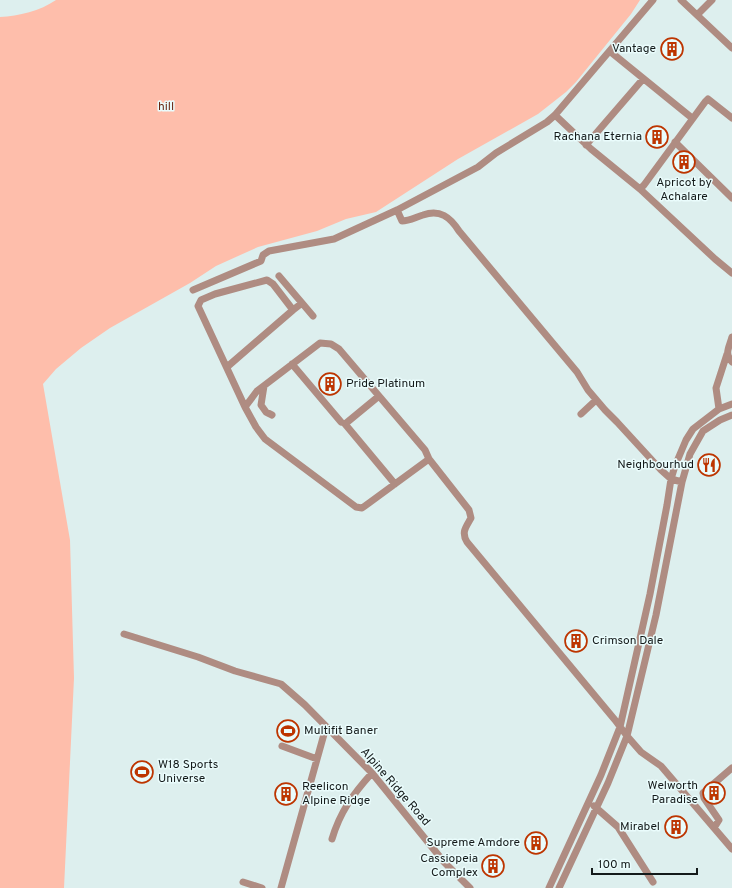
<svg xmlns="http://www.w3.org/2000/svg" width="732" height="888" viewBox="0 0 732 888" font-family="Overpass,sans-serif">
	<rect width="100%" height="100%" fill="#ddefee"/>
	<!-- green -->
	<path fill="#febeab" d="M 56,0 L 640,0 L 631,14 L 576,82 L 566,92 L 538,114 L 458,159 L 376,212 L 346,219 L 317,231 L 258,247 L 216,266 L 190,283 L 110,328 L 81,348 L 56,369 L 43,384 L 70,540 L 74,678 L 64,888 L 0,888 L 0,17 C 19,16 40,11 56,0 Z"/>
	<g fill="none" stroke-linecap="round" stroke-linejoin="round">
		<!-- minor -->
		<path stroke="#af8c82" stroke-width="7" d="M 681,0 L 732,48
			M 697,15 L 712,0
			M 612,53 L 692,118
			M 555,115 L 591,149 L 640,189 L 715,259 L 732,273
			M 675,142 L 732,198
			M 586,145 L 643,79
			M 640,189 L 644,185 L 705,102 L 708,99 L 732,118
			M 397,210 L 402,221 C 409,221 416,217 423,215 C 440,209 450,217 459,231 L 577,372 L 588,390 L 605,410 L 617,422 L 661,470 L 671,479 L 682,482
			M 279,276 L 302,303
			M 193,290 L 261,261 L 263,255 L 269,251 L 334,239 L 397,210 L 478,167 L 496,153 L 547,122 L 555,115 L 653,0
			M 293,310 L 302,303 L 313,316
			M 732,337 C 729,348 724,353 732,362
			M 292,364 L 341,422
			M 227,367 L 293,310 L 273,284 L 267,280 L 215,294 L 201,300 L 198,306 L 245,407
			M 264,386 L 261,405 L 266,412 L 272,415
			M 379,396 L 345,424 L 395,484
			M 719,409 L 716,388 L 727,354
			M 581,414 L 596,400
			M 429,459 L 369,503 L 362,508 L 356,507 L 265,439 L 256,427 L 245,407 L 257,391 L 320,343 L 331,344 L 339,349 L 425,450 L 429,459 L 469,510 L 471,518 C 466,527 461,532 467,542 L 615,720 L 627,736 L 641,752 L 661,766 L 732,849
			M 124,634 L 198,657 L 235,671 L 281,684 L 305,705 L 372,773 L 444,862 L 470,888
			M 282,746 L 317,759
			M 594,806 L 618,827 L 653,882
			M 714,828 L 719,820 L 704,798 L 703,793 L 732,768
			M 332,839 C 340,812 353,794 372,773
			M 243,882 L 262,888
			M 281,888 L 326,727
			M 549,888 L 601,775 L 620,727 L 650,594 L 667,505 L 671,479 L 675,466 L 686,440 L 693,429 L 719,409 L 732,404
			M 559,888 L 608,783 L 627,736 L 656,615 L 682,482 L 690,454 L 703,431 L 720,420 L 732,415"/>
	</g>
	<!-- icons -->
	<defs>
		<g id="building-ring" transform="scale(1.15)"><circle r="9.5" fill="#eafcfc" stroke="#bd3500" stroke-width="1.5"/><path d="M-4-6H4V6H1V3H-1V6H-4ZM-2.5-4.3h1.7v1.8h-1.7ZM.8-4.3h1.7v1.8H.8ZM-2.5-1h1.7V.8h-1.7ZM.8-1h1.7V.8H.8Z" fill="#bd3500"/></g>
		<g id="restaurant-ring" transform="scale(1.15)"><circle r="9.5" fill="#eafcfc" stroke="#bd3500" stroke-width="1.5"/><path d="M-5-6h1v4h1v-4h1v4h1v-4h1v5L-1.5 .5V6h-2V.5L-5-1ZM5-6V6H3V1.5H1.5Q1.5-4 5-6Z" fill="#bd3500"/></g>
		<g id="stadium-ring" transform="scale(1.15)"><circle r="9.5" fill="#eafcfc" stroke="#bd3500" stroke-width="1.5"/><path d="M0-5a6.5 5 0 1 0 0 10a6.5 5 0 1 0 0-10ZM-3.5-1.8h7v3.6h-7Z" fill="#bd3500"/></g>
	</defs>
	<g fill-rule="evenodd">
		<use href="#building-ring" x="672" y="49"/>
		<use href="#building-ring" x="657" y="137"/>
		<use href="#building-ring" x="684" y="162"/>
		<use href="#building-ring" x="330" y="384"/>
		<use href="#restaurant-ring" x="709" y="465"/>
		<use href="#building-ring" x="576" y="641"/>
		<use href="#stadium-ring" x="288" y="731"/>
		<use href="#stadium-ring" x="142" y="772"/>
		<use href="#building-ring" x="714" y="793"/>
		<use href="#building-ring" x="286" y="794"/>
		<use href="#building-ring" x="676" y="827"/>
		<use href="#building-ring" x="536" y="843"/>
		<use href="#building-ring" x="493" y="866"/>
	</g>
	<g text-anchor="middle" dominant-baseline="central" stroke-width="3" stroke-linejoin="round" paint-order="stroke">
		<!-- poi labels -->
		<g font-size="12" fill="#141a1a" stroke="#eafcfc" text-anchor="end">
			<text x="656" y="49">Vantage</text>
			<text x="642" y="137">Rachana Eternia</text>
			<text x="684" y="183" text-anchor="middle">Apricot by<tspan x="684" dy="14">Achalare</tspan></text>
			<text x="346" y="384" text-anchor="start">Pride Platinum</text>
			<text x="694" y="465">Neighbourhud</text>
			<text x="592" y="641" text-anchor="start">Crimson Dale</text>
			<text x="304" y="731" text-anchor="start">Multifit Baner</text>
			<text x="158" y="765" text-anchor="start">W18 Sports<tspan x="158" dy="14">Universe</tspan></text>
			<text x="698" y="786">Welworth<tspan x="698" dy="14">Paradise</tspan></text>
			<text x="302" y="787" text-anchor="start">Reelicon<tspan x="302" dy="14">Alpine Ridge</tspan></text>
			<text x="660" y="827">Mirabel</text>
			<text x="520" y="843">Supreme Amdore</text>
			<text x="478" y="859">Cassiopeia<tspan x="478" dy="14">Complex</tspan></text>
		</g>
		<!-- park labels -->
		<g font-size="12" fill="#69240f" stroke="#eafcfc">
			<text x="166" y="107">hill</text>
		</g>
		<!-- street labels -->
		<g font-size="12" fill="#141a1a" stroke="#eafcfc">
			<text transform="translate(395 787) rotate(49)">Alpine Ridge Road</text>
		</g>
	</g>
	<!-- scale -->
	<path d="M592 868v6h105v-6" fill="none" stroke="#141a1a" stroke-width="2"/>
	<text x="598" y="868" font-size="12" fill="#141a1a" stroke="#eafcfc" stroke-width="3" paint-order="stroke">100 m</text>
</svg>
